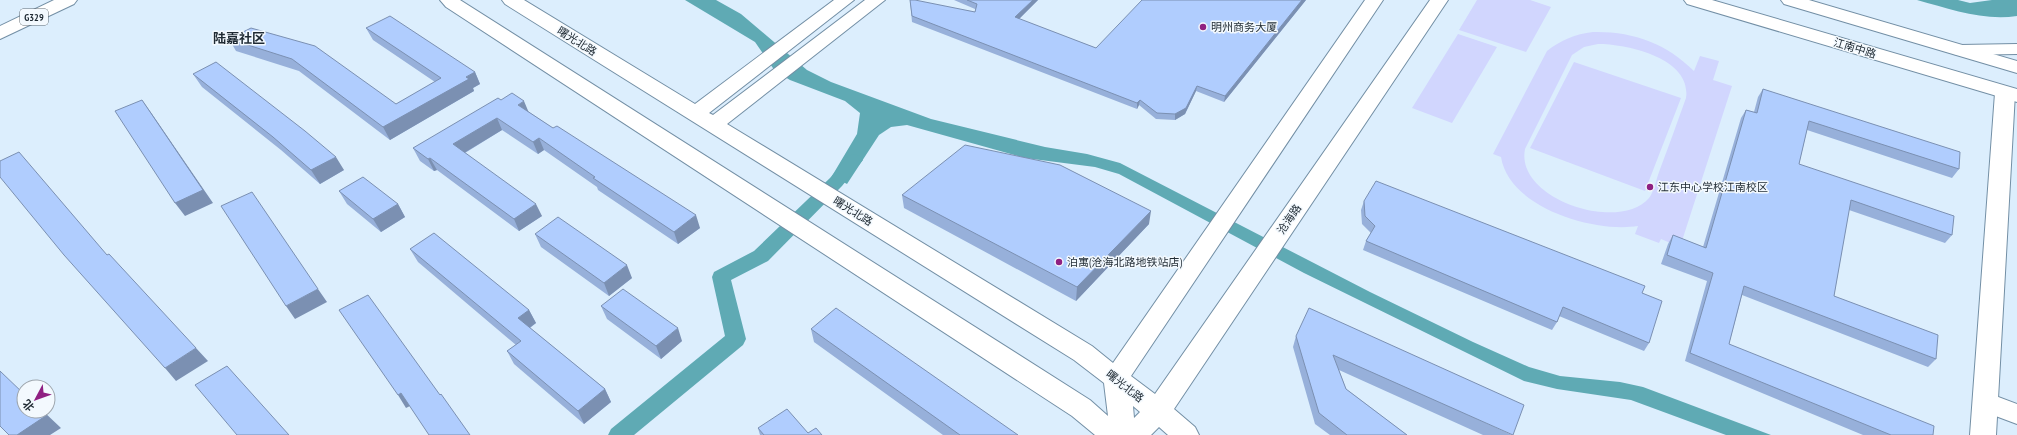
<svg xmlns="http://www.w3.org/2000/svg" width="2017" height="435" viewBox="0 0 2017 435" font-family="'PT Sans Narrow','Noto Sans SC',sans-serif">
	<rect width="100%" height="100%" fill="#dceefd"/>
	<!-- green -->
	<path fill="#d1d6fe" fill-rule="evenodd" d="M 1477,0 L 1530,0 L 1551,7 L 1526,52 L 1459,30 Z
		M 1593,32 C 1632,31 1666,43 1694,71 L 1700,56 L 1719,61 L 1713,80 L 1732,86 L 1680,247 L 1661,239 L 1659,243 L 1635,234 L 1638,226 C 1594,233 1509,208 1501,157 L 1493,154 L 1547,51 C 1561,40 1575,34 1593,32 ZM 1598,44 C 1627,44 1692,58 1686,98 C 1677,123 1668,148 1659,172 C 1656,180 1654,192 1649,198 C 1619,233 1515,199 1525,149 L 1572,55 L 1584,47 Z
		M 1458,34 L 1497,47 L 1452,123 L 1412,108 Z
		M 1574,62 L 1681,98 L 1645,191 L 1530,148 Z"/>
	<!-- water -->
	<path fill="#5faab4" d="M 685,0 L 716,0 L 741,14 L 807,70 L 831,82 L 931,119 L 1045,147 L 1087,154 L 1120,163 L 1370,292 L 1473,342 L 1529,367 L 1560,376 L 1620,382 L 1643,387 L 1771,435 L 1726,435 L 1631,400 L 1557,389 L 1524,381 L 1304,273 L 1119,174 L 1095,167 L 1025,158 L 907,125 L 891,127 L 879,135 L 847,184 L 832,176 L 857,134 L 860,113 L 845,101 L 790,80 L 775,71 L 755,42 Z
		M 1917,0 L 1958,0 L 1970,3 L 1992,0 L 2017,0 L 2017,16 C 1983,21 1950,9 1917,0 Z"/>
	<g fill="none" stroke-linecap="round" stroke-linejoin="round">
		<!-- canal -->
		<path fill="#5faab4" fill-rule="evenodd" d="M 854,154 L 860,156 L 863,160 L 842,186 L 768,261 L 731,280 L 746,339 L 743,345 L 634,435 L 608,435 L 611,429 L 725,336 L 712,277 L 714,272 L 754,251 L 830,178 L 848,156 Z"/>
		<!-- street casing -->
		<g stroke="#738fa5" stroke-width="2">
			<path id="street" d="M 2017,44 L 2017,54 L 1960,55 L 1954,54 L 1951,50 L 1954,46 L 1960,45 Z
				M 1985,392 L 2017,404 L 2017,424 L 1977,409 L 1973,402 L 1977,395 Z"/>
		</g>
		<!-- secondary casing -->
		<g stroke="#738fa5" stroke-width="2">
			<path id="secondary" d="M 440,0 L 460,0 L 1090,400 L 1108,416 L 1104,383 L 1074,360 L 505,4 L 502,0 L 524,0 L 695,104 L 834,0 L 854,0 L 709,113 L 713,115 L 865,0 L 885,0 L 727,124 L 1092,346 L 1113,363 L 1365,0 L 1383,0 L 1131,376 L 1155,394 L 1430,0 L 1448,0 L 1174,409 L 1195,427 L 1199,435 L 1168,435 L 1159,427 L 1151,435 L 1095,435 L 1072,416 L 446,7 ZM 1133,406 L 1140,412 L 1134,418 Z
				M 2005,87 L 2012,89 L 2015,93 L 1996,435 L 1970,435 L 1995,93 L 1998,89 Z"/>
		</g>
		<!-- primary casing -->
		<g stroke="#738fa5" stroke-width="2">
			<path id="primary" d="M 1684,0 L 1712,0 L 2017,89 L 2017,102 L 1687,4 Z
				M 1781,0 L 1809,0 L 2017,61 L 2017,73 L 1784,4 Z"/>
		</g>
		<!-- highway casing -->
		<g stroke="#738fa5" stroke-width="2">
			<path id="highway" d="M 54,0 L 77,0 L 74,4 L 0,39 L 0,26 Z"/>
		</g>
		<!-- street -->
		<use href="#street" fill="#fff" fill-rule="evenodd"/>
		<!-- secondary -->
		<use href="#secondary" fill="#fff" fill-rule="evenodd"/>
		<!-- primary -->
		<use href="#primary" fill="#fff" fill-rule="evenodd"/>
		<!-- highway -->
		<use href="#highway" fill="#fff" fill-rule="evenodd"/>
	</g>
	<!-- wall -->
	<path fill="#97b0da" d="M 910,0 L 975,12 L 975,9 L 954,0 L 1038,0 L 1019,19 L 1096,48 L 1306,0 L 1224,102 L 1196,91 L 1185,114 L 1175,120 L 1156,119 L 1139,105 L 1137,109 L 912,22 Z
		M 251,28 L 396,104 L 435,82 L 373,40 L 366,28 L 475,72 L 480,84 L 473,88 L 474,91 L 390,140 L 299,71 L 236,51 L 229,39 Z
		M 193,74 L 344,170 L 320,184 L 281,150 L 202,87 Z
		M 1763,89 L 1959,169 L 1952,178 L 1807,130 L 1799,164 L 1952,235 L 1945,243 L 1849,210 L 1834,296 L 1936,359 L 1928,367 L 1742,295 L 1729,344 L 1933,435 L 1863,435 L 1685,361 L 1707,281 L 1661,264 L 1668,244 L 1673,235 L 1703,247 L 1741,118 L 1746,110 L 1754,112 L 1758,97 Z
		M 501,100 L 529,112 L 700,228 L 678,244 L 598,190 L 597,187 L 544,150 L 538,154 L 502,130 L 465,153 L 542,216 L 519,231 L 437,170 L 434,171 L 420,161 L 413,148 Z
		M 339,191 L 398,204 L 405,217 L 381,232 L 347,204 Z
		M 902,195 L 1149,224 L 1076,301 L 904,208 Z
		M 1364,201 L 1642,293 L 1649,343 L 1644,351 L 1559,316 L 1557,322 L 1552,330 L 1363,250 L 1366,241 L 1371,233 L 1362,224 L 1361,210 Z
		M 535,234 L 632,278 L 609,296 L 541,247 Z
		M 410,249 L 529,310 L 536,323 L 530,328 L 605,389 L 611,402 L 584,424 L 514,364 L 507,351 L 516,345 L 418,262 Z
		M 601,306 L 682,341 L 661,359 L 607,319 Z
		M 811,329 L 1018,435 L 943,435 L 814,342 Z
		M 1296,336 L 1512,435 L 1483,435 L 1339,370 L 1346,389 L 1407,435 L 1330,435 L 1315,424 L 1293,347 Z
		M 758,428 L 808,433 L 822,435 L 760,435 Z"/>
	<!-- shaded-wall -->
	<path fill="#7b90b2" d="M 1033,0 L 1038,0 L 1015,23 L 1015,17 Z
		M 1302,0 L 1306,0 L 1224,102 L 1225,96 Z
		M 475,72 L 480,84 L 473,88 L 474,91 L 390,140 L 383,127 Z
		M 1197,86 L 1196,91 L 1185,114 L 1175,120 L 1175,114 Z
		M 142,100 L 152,114 L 213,203 L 185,216 L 175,203 Z
		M 1140,100 L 1139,105 L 1137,109 L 1137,103 Z
		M 524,101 L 529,113 L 518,105 Z
		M 497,118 L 502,130 L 459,156 L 453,144 Z
		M 539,138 L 544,150 L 538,154 L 533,142 Z
		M 336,157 L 344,170 L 320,184 L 311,170 Z
		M 430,158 L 437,170 L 434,171 L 428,159 Z
		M 398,204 L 405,217 L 381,232 L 373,219 Z
		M 536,204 L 542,216 L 519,231 L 514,219 Z
		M 1151,211 L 1149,224 L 1076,301 L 1077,287 Z
		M 696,215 L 700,228 L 678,244 L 674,232 Z
		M 627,265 L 632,278 L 609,296 L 604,283 Z
		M 318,289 L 327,302 L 295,319 L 286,306 Z
		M 529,310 L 536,323 L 525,331 L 518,318 Z
		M 678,328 L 682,341 L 661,359 L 656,346 Z
		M 196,348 L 208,361 L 176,381 L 165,368 Z
		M 605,389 L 611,402 L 584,424 L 578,411 Z
		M 401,393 L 410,406 L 406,408 L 398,395 Z
		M 43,411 L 61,428 L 50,435 L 17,435 Z"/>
	<!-- building -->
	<path fill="#b0cdfe" stroke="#7b90b2" d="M 910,0 L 915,0 L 975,12 L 977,4 L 967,0 L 1033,0 L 1015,17 L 1096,48 L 1142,0 L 1302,0 L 1225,96 L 1197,86 L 1186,108 L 1175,114 L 1157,113 L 1140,100 L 1137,103 L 912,16 Z
		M 390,16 L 475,72 L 466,77 L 469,79 L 383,127 L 292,59 L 229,39 L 251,28 L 315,46 L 396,104 L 441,78 L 366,28 Z
		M 216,62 L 305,131 L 336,157 L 311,170 L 273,137 L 193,74 Z
		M 1763,89 L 1960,152 L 1959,169 L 1809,121 L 1799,164 L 1954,216 L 1952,235 L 1851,200 L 1834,296 L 1938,335 L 1936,359 L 1744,286 L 1729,344 L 1934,426 L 1933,435 L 1891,435 L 1690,353 L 1713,273 L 1667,255 L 1673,235 L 1706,248 L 1746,110 L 1757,113 Z
		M 512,93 L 524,101 L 518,105 L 553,128 L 557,126 L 696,215 L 674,232 L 593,178 L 595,177 L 539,138 L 533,142 L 497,118 L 453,144 L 536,204 L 514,219 L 430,158 L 428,159 L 413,148 L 498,98 L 501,100 Z
		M 142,100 L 203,190 L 175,203 L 115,111 Z
		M 965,145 L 1060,165 L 1151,211 L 1077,287 L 902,195 Z
		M 19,152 L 107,255 L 109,254 L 196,348 L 165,368 L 64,255 L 0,177 L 0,161 Z
		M 363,177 L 398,204 L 373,219 L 339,191 Z
		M 1376,181 L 1645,286 L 1642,293 L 1662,301 L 1649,343 L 1563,307 L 1557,322 L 1366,241 L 1375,226 L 1365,216 L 1364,201 Z
		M 252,192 L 318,289 L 286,306 L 221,206 Z
		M 558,217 L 627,265 L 604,283 L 535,234 Z
		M 434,233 L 529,310 L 518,318 L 605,389 L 578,411 L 507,351 L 521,341 L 410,249 Z
		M 623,289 L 678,328 L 656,346 L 601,306 Z
		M 368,295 L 440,395 L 441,394 L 470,435 L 429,435 L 401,393 L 398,395 L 339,310 Z
		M 836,308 L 1018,435 L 960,435 L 811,329 Z
		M 1309,308 L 1524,405 L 1513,435 L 1333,355 L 1346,389 L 1407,435 L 1347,435 L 1319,413 L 1296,336 Z
		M 227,366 L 289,435 L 237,435 L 195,385 Z
		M 0,371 L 24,394 L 24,411 L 43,411 L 47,415 L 17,435 L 9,435 L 0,426 Z
		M 787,409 L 808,433 L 816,428 L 822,435 L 764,435 L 758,428 Z"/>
	<!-- markers -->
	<g fill="#8f2082" stroke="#f3f9fe" stroke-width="1.5">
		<circle cx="1203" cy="27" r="4"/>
		<circle cx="1650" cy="187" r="4"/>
		<circle cx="1059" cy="262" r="4"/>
	</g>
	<g text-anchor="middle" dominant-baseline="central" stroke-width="3" stroke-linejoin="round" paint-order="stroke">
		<!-- shield labels -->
		<rect fill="#f3f9fe" stroke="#5f6870" stroke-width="1" x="20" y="9" width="28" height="16" rx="3"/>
		<g font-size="10" font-weight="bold" fill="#1f2a33">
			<text x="34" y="17">G329</text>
		</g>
		<!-- poi labels -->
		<g font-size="11" fill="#1f2a33" stroke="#f3f9fe" text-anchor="start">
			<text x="1211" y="27">明州商务大厦</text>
			<text x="1658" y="187">江东中心学校江南校区</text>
			<text x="1067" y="262">泊寓(沧海北路地铁站店)</text>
		</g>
		<!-- street labels -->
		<g font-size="11" fill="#1f2a33" stroke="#f3f9fe">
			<text transform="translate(577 41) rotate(32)">曙光北路</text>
			<text transform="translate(1855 48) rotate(17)">江南中路</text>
			<text transform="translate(853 211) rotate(32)">曙光北路</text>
			<text transform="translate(1289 219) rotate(-56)">沧海路</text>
			<text transform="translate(1125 386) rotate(38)">曙光北路</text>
		</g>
		<!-- quarter labels -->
		<g font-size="13" font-weight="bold" fill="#1f2a33" stroke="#f3f9fe">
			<text x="239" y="38">陆嘉社区</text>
		</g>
	</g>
	<!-- north arrow -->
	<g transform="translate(36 399) rotate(229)"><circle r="19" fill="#f3f9fe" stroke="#9ea6ad"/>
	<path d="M0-3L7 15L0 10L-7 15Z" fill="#8f2082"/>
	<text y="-6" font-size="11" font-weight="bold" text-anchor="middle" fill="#1f2a33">北</text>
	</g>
</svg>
